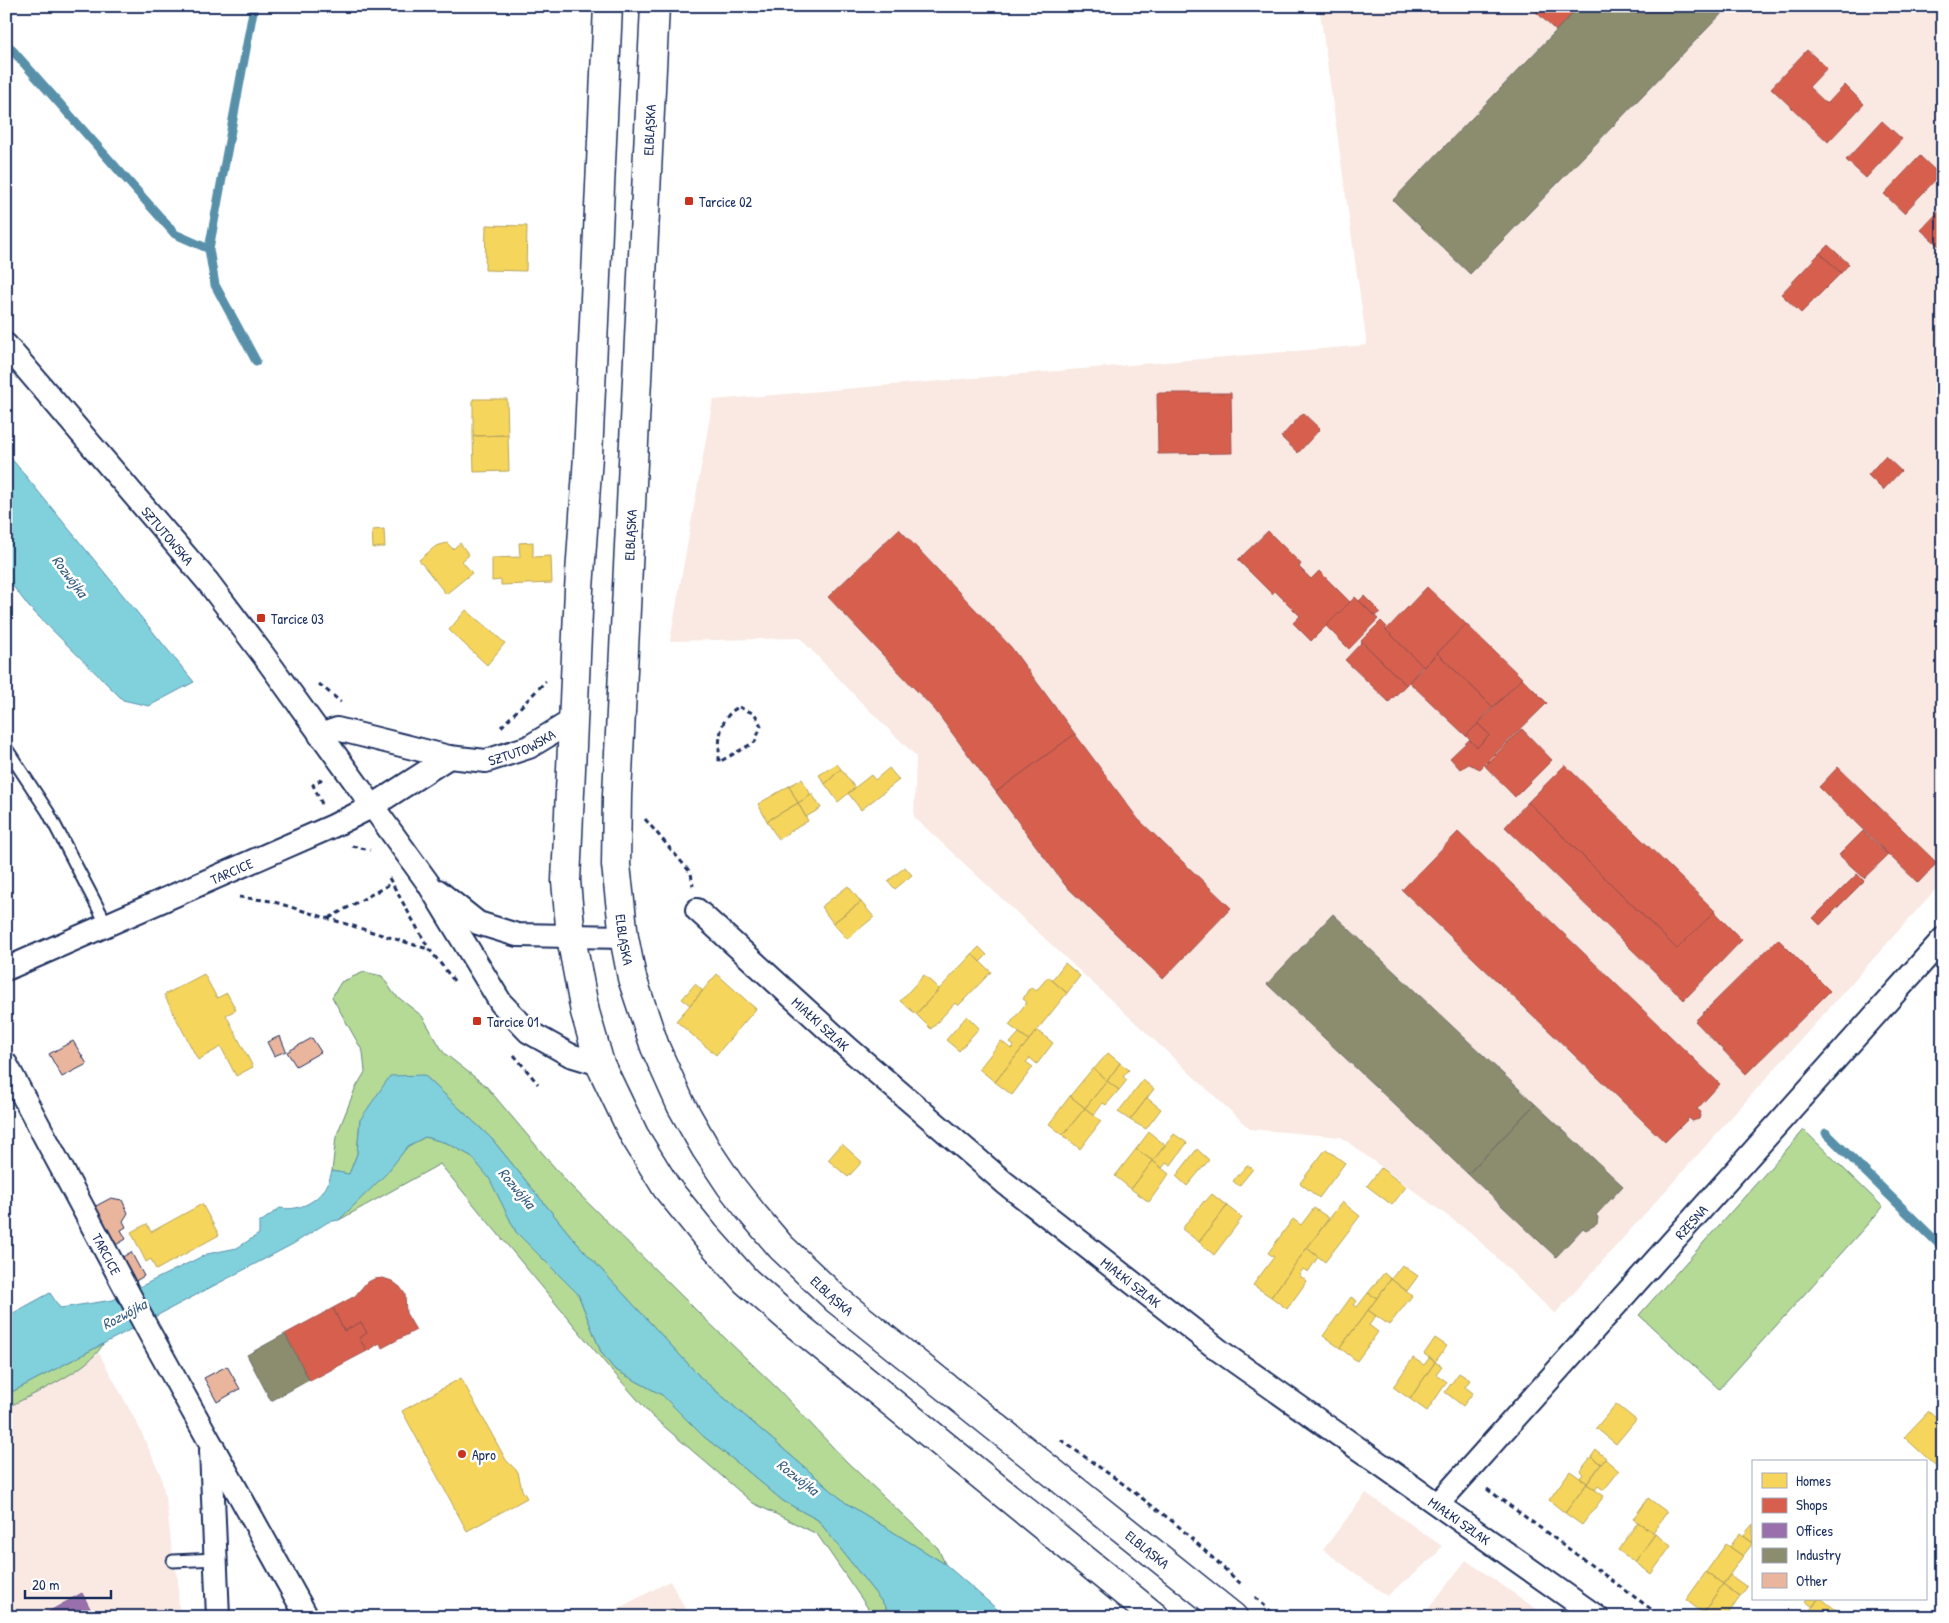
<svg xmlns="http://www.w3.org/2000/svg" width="1949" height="1623" viewBox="0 0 1949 1623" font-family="'Patrick Hand',sans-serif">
	<rect width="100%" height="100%" fill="#fff"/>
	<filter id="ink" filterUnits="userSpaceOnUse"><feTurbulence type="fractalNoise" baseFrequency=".02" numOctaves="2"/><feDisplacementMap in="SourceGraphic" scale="10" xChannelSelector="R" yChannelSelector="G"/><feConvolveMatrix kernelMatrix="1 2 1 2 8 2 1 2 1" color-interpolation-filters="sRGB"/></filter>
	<g filter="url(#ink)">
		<!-- built -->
		<path fill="#f9e9e2" d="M 1319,6 L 1943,6 L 1943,881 L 1555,1314 L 1472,1234 L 1341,1137 L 1250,1129 L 914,817 L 916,756 L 859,700 L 800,638 L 670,641 L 713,400 L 1367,345 Z
			M 99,1353 L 139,1427 L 161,1476 L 167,1508 L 173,1561 L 178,1580 L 179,1617 L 6,1617 L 6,1408 L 72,1373 Z
			M 1366,1493 L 1442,1546 L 1435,1556 L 1387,1596 L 1323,1550 Z
			M 1466,1560 L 1548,1617 L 1422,1617 Z
			M 670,1581 L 690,1617 L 602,1617 Z"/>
		<!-- green -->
		<path fill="#b4da95" stroke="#68847a" d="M 364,972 L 382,976 L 394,994 L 422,1016 L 444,1053 L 486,1086 L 566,1181 L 700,1314 L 777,1388 L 846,1461 L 938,1548 L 945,1564 L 846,1503 L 701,1378 L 575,1241 L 491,1138 L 424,1075 L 360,1120 L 357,1154 L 349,1175 L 332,1171 L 336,1137 L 355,1089 L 365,1072 L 363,1052 L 332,997 L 341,982 Z
			M 1804,1130 L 1883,1207 L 1719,1389 L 1639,1315 Z
			M 425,1137 L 447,1143 L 471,1156 L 490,1178 L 516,1232 L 578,1294 L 601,1352 L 614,1369 L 662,1395 L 703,1436 L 744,1468 L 783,1501 L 818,1520 L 886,1607 L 887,1617 L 874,1617 L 817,1534 L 753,1503 L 652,1416 L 606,1364 L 440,1164 L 339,1220 L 386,1173 L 408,1146 Z
			M 103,1344 C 90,1370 33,1394 6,1408 L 6,1395 Z"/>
		<!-- water -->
		<path fill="#81d1dd" stroke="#5890aa" d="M 6,452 L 194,682 L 149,706 L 123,700 L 29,607 L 6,577 Z
			M 424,1075 L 491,1138 L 575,1241 L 701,1378 L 846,1503 L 945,1564 L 1006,1617 L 887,1617 L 886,1607 L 818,1520 L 783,1501 L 744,1468 L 703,1436 L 662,1395 L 614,1369 L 601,1352 L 578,1294 L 516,1232 L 489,1178 L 471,1156 L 447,1143 L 425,1137 L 408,1146 L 386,1174 L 339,1220 L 328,1222 L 293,1244 L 6,1395 L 6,1317 L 50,1293 L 60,1308 L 113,1300 L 207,1254 L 237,1248 L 259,1234 L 259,1223 L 280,1208 C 297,1211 313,1204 324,1190 C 328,1186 330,1177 332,1171 L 349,1174 L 357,1154 L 360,1120 L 390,1076 Z"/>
		<!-- homes -->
		<path fill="#f6d55c" stroke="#b4a35d" d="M 486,225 L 527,226 L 526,271 L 485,270 Z
			M 473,399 L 507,399 L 508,435 L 473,436 Z
			M 508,435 L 509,471 L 474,472 L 473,436 Z
			M 384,529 L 385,547 L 373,548 L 372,530 Z
			M 533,542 L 533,557 L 551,556 L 552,583 L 501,585 L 501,580 L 492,581 L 492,558 L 520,557 L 519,543 Z
			M 447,543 L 453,549 L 460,543 L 469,555 L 462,561 L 472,573 L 446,594 L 419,560 L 436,546 Z
			M 466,610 L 505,643 L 487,665 L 449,630 Z
			M 837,764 L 841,769 L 825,784 L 819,775 Z
			M 889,768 L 899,780 L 861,810 L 848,793 L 871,775 L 875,780 Z
			M 841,769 L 855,788 L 838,802 L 825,784 Z
			M 802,779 L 811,795 L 798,803 L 789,786 Z
			M 789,786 L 798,803 L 767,821 L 758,804 Z
			M 812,794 L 821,808 L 806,817 L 798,803 Z
			M 798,803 L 808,821 L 778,839 L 767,821 Z
			M 905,867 L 912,875 L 895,889 L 888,881 Z
			M 848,886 L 861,902 L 833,923 L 821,907 Z
			M 861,902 L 874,917 L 847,939 L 833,923 Z
			M 979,947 L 987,955 L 980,962 L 972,954 Z
			M 972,954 L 991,972 L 958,1006 L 955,1003 L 931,1029 L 916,1014 Z
			M 1065,963 L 1080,976 L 1067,993 L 1052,980 Z
			M 204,974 L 217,998 L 227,993 L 236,1010 L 226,1015 L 253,1067 L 236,1076 L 221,1047 L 198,1060 L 164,995 Z
			M 717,974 L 756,1009 L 716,1055 L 676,1021 Z
			M 924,975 L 939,989 L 916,1014 L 900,1001 Z
			M 1048,977 L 1067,993 L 1029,1040 L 1009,1025 L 1027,1002 L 1023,999 L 1028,990 L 1032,988 L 1036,991 Z
			M 695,984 L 703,991 L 690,1005 L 682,999 Z
			M 967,1016 L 979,1028 L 959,1051 L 946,1040 Z
			M 1037,1030 L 1053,1043 L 1037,1064 L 1030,1058 L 1026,1062 L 1033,1067 L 1012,1095 L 995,1082 Z
			M 1019,1033 L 1029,1040 L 995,1082 L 979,1069 L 1001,1041 L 1011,1049 L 1014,1046 L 1010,1043 Z
			M 1108,1053 L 1120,1063 L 1107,1081 L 1094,1069 Z
			M 1120,1063 L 1129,1070 L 1123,1077 L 1127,1080 L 1119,1090 L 1107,1081 Z
			M 1093,1068 L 1107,1081 L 1085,1108 L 1070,1096 Z
			M 1143,1080 L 1154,1089 L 1130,1120 L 1118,1112 Z
			M 1107,1081 L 1119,1090 L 1106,1105 L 1103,1103 L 1094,1115 L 1085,1108 Z
			M 1070,1096 L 1085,1108 L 1063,1135 L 1049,1124 Z
			M 1147,1098 L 1161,1109 L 1146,1129 L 1130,1120 Z
			M 1085,1108 L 1101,1121 L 1080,1149 L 1063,1135 Z
			M 1149,1132 L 1165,1145 L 1153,1161 L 1136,1149 Z
			M 1174,1134 L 1187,1143 L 1171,1165 L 1167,1162 L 1162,1168 L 1153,1161 Z
			M 842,1144 L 862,1162 L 848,1177 L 828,1160 Z
			M 1136,1149 L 1153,1161 L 1131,1189 L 1115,1176 Z
			M 1197,1149 L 1209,1160 L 1187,1186 L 1176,1176 Z
			M 1326,1149 L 1345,1163 L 1319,1198 L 1300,1183 Z
			M 1153,1161 L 1169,1174 L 1149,1202 L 1131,1189 Z
			M 1247,1165 L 1253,1169 L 1239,1186 L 1233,1181 Z
			M 1381,1168 L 1406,1187 L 1392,1205 L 1367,1186 Z
			M 1212,1194 L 1227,1206 L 1199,1242 L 1182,1229 L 1204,1201 L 1205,1202 Z
			M 1342,1202 L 1360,1216 L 1325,1262 L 1307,1248 Z
			M 202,1204 L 219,1235 L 156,1270 L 151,1259 L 146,1262 L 131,1232 L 147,1224 L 151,1232 Z
			M 1227,1206 L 1242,1218 L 1214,1255 L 1199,1242 Z
			M 1314,1208 L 1329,1218 L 1271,1297 L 1253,1285 L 1274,1257 L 1268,1253 L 1293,1219 L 1301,1225 Z
			M 1307,1248 L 1318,1257 L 1308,1272 L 1303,1269 L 1299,1275 L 1307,1281 L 1287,1309 L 1271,1297 Z
			M 1402,1265 L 1418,1276 L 1407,1291 L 1391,1279 Z
			M 1384,1273 L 1391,1279 L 1377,1298 L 1368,1293 Z
			M 1391,1279 L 1412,1296 L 1389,1325 L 1368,1310 Z
			M 1368,1293 L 1377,1298 L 1340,1348 L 1323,1336 L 1351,1297 L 1357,1301 L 1354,1305 L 1357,1307 Z
			M 1368,1310 L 1376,1316 L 1369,1325 L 1378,1332 L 1357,1361 L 1340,1348 Z
			M 1435,1338 L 1447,1346 L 1435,1362 L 1424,1354 Z
			M 1430,1357 L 1435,1362 L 1410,1399 L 1393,1387 L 1413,1358 L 1424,1365 Z
			M 1435,1362 L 1442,1366 L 1436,1374 L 1447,1382 L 1427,1411 L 1410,1399 Z
			M 1459,1373 L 1470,1380 L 1465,1387 L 1473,1393 L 1463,1406 L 1445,1392 Z
			M 461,1378 L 506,1460 L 518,1472 L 522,1490 L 527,1498 L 467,1531 L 402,1411 Z
			M 1616,1404 L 1636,1420 L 1616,1444 L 1596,1428 Z
			M 1929,1411 L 1943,1423 L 1943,1459 L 1936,1466 L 1904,1437 Z
			M 1596,1450 L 1606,1458 L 1601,1464 L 1591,1457 Z
			M 1591,1457 L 1601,1464 L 1587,1483 L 1580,1478 L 1583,1474 L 1580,1471 Z
			M 1605,1459 L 1619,1471 L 1604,1490 L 1598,1486 L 1595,1490 L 1587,1484 Z
			M 1570,1471 L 1587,1483 L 1565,1513 L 1549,1500 Z
			M 1587,1484 L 1604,1496 L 1582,1525 L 1565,1513 Z
			M 1648,1498 L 1667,1512 L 1653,1532 L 1633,1519 Z
			M 1638,1522 L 1655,1534 L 1635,1562 L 1618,1550 Z
			M 1753,1524 L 1753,1543 L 1743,1536 Z
			M 1740,1533 L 1753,1543 L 1743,1556 L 1730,1547 Z
			M 1655,1534 L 1671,1546 L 1651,1574 L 1635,1562 Z
			M 1726,1544 L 1743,1556 L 1723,1584 L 1706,1572 Z
			M 1706,1572 L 1723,1584 L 1703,1613 L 1686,1600 Z
			M 1730,1575 L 1747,1587 L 1740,1597 L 1723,1584 Z
			M 1723,1584 L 1740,1597 L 1726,1617 L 1709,1617 L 1703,1613 Z
			M 1807,1599 L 1818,1599 L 1813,1607 L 1805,1601 Z
			M 1818,1599 L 1822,1599 L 1841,1614 L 1838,1617 L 1805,1617 Z"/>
		<!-- shops -->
		<path fill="#d6604d" stroke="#9e5152" d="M 1533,6 L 1580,6 L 1556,31 L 1532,8 Z
			M 1807,50 L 1827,68 L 1809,87 L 1827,104 L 1845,85 L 1864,104 L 1828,142 L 1771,88 Z
			M 1882,121 L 1902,139 L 1866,178 L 1846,160 Z
			M 1920,156 L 1940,175 L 1904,213 L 1884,194 Z
			M 1943,207 L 1943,246 L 1941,248 L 1921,230 Z
			M 1828,245 L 1849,264 L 1841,273 L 1820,253 Z
			M 1820,253 L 1841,273 L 1801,313 L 1781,294 Z
			M 1157,393 L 1231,393 L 1232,453 L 1158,454 Z
			M 1303,413 L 1320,429 L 1298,453 L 1281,437 Z
			M 1885,456 L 1901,471 L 1883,490 L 1868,475 Z
			M 899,529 L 1011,647 L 1075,734 L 996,792 L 935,710 L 828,597 Z
			M 1268,531 L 1301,564 L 1299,567 L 1311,579 L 1319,571 L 1350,602 L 1311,641 L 1293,623 L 1300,616 L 1275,591 L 1272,594 L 1238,560 Z
			M 1427,587 L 1466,624 L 1424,667 L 1386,630 Z
			M 1364,596 L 1380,612 L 1375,616 L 1359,601 Z
			M 1355,597 L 1378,619 L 1349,649 L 1326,626 Z
			M 1381,621 L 1387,627 L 1385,629 L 1423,666 L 1406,685 L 1361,641 Z
			M 1466,624 L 1522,678 L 1493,707 L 1437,653 Z
			M 1362,642 L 1406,685 L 1389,702 L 1345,660 Z
			M 1437,653 L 1493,707 L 1466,736 L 1409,682 Z
			M 1522,678 L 1547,703 L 1480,769 L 1469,764 L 1460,769 L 1450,758 L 1469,740 L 1477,747 L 1490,735 L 1478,724 Z
			M 1478,724 L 1490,735 L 1477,747 L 1466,736 Z
			M 1522,729 L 1552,760 L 1515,797 L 1485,766 Z
			M 1075,734 L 1138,819 L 1231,908 L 1163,979 L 1065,885 L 996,792 Z
			M 1565,765 L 1715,911 L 1677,949 L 1528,802 Z
			M 1838,767 L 1937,863 L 1918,883 L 1819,787 Z
			M 1528,802 L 1677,949 L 1714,912 L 1742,940 L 1684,1000 L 1505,827 Z
			M 1863,831 L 1888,855 L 1864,878 L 1839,855 Z
			M 1458,832 L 1720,1084 L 1697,1109 L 1701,1112 L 1699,1119 L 1692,1121 L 1689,1118 L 1665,1142 L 1402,890 Z
			M 1857,874 L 1864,881 L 1820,925 L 1813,918 Z
			M 1778,939 L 1830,991 L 1746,1074 L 1695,1021 Z
			M 383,1278 L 392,1281 L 400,1287 L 405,1294 L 406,1313 L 416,1330 L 382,1348 L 380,1343 L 367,1351 L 359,1338 L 367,1333 L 361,1322 L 344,1331 L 333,1308 L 355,1296 L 366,1283 L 374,1279 Z
			M 333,1308 L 344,1331 L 361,1322 L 367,1333 L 359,1338 L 367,1351 L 310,1381 L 285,1334 Z"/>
		<!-- offices -->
		<path fill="#9970ab" stroke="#735c94" d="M 82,1593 L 94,1616 L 105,1610 L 108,1617 L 39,1617 Z"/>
		<!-- industry -->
		<path fill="#8c8c6e" stroke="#6a7069" d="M 1580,6 L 1729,6 L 1470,274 L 1393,200 Z
			M 1333,914 L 1535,1104 L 1468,1174 L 1267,984 Z
			M 1535,1104 L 1623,1186 L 1596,1215 L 1598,1217 L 1597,1224 L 1586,1230 L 1583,1228 L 1556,1257 L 1468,1174 Z
			M 285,1334 L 309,1380 L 271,1401 L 247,1355 Z
			M 674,1609 L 678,1617 L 660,1617 Z"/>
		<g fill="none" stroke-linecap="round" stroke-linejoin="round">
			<!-- stream -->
			<path stroke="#5890aa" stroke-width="9" d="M 6,43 L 175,234 L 209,249 L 215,285 L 256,361
				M 209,249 L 254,6
				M 1826,1133 L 1943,1248"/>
		</g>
		<!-- building -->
		<path fill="#eab59d" stroke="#1b2f5e" d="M 280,1036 L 286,1051 L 274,1056 L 267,1042 Z
			M 312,1038 L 321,1052 L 296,1066 L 287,1052 Z
			M 73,1041 L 87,1064 L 62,1077 L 49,1054 Z
			M 111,1198 L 122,1200 L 128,1213 L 123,1221 L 126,1227 L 121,1230 L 126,1239 L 114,1246 L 94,1207 Z
			M 131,1252 L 144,1276 L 134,1282 L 121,1258 Z
			M 227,1366 L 240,1389 L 217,1402 L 204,1378 Z"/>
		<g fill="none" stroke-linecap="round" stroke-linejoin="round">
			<!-- service casing -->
			<g stroke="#1b2f5e" stroke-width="15">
				<path id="service" d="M 6,748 L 48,812 L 107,925
					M 173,1561 L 216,1559"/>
			</g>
			<!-- minor casing -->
			<g stroke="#1b2f5e" stroke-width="26">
				<g id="minor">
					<path id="s1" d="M 6,345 L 208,582 L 264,656 L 428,883 L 501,1003 L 529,1032 L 570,1055 L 600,1064"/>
					<path id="s2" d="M 320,735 L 337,729 L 449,757 L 486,761 L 529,747 L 573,720"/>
					<path d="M 438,891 L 478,923 L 517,935 L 624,937"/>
					<path id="s3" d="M 697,910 L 847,1047 L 1005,1183 L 1220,1351 L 1597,1617"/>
					<path id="s4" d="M 6,969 L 333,826 L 371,807 L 449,757"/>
					<path id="s5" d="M 6,1064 L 149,1332 L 307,1617"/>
					<path d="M 211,1450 L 218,1617"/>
					<path id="s6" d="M 1438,1504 L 1943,939"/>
				</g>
			</g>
			<!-- secondary casing -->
			<g stroke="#1b2f5e" stroke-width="31">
				<g id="secondary">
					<path d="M 608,6 L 588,456 L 579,589 L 566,881 L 571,937 L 585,1012 L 600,1064 L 634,1135 L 666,1187 L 705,1235 L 746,1281 L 794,1323 L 1155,1617"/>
					<path id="s7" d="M 655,6 L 617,795 L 616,865 L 624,937 L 632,978 L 655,1047 L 681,1105 L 706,1149 L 730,1185 L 752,1213 L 781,1247 L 837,1300 L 1233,1617"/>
				</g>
			</g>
			<!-- path -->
			<path stroke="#1b2f5e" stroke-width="3" stroke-dasharray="5 4" stroke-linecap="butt" d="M 319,684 L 341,702
				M 739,707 L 755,714 L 761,726 L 755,742 L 719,762 C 719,741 718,717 739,707 Z
				M 501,727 L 546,681
				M 322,779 L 313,785 L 322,804
				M 645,819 L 691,873 L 693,886
				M 352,846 L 370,850
				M 389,878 L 429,949 L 455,982
				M 239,897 L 271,901 L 428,949
				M 329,918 L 392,883
				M 514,1055 L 538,1084
				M 1061,1440 L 1126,1486 L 1176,1524 L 1241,1584
				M 1487,1489 L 1662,1617
				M 1255,1597 L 1277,1617"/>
			<!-- service -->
			<use href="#service" stroke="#fff" stroke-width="11"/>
			<!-- minor -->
			<use href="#minor" stroke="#fff" stroke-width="22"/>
			<!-- secondary -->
			<use href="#secondary" stroke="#fff" stroke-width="28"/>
		</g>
	</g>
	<!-- markers -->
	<g fill="#c8321e" stroke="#fff" stroke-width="2">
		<rect x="684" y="196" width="10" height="10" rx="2.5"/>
		<rect x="256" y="613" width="10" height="10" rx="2.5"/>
		<rect x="472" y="1016" width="10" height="10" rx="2.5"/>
		<circle cx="462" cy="1454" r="5"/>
	</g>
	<g text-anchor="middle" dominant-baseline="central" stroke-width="5" stroke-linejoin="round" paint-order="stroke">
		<!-- street labels -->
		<g font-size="14" fill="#1b2f5e" stroke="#fff">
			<text transform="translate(649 130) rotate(-87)">ELBLĄSKA</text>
			<text stroke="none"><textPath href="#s1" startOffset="250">SZTUTOWSKA</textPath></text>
			<text transform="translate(630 535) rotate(-87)">ELBLĄSKA</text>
			<text stroke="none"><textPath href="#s2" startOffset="209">SZTUTOWSKA</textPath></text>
			<text stroke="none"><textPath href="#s4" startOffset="246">TARCICE</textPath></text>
			<text stroke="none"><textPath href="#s7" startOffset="935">ELBLĄSKA</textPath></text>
			<text stroke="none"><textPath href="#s3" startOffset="168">MIAŁKI SZLAK</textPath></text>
			<text stroke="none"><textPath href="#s6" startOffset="379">RZĘSNA</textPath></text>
			<text stroke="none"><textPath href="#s5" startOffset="215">TARCICE</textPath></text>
			<text stroke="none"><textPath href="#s3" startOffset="572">MIAŁKI SZLAK</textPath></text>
			<text stroke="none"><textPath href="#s7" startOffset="1355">ELBLĄSKA</textPath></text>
			<text stroke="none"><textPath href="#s3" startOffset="978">MIAŁKI SZLAK</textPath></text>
			<text stroke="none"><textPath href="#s7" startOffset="1760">ELBLĄSKA</textPath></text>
		</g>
		<!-- poi labels -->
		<g font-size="14" fill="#1b2f5e" stroke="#fff" text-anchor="start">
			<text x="699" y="201">Tarcice 02</text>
			<text x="271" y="618">Tarcice 03</text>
			<text x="487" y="1021">Tarcice 01</text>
			<text x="472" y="1454">Apro</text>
		</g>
		<!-- water labels -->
		<g font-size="15" font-style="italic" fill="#3a6084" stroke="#fff">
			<text transform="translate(70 576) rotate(53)">Rozwójka</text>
			<text transform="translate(517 1188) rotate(50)">Rozwójka</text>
			<text transform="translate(124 1314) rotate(-28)">Rozwójka</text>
			<text transform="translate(798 1477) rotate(38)">Rozwójka</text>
		</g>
	</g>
	<!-- margin -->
	<rect width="1949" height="1623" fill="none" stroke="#fff" stroke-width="25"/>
	<rect x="12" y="12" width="1924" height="1598" fill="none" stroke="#1b2f5e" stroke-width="2" filter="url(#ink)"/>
	<!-- legend -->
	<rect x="1752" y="1460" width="175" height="140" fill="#ffffff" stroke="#a4acbf"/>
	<rect x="1762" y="1473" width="25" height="15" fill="#f6d55c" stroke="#a4acbf"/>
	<text x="1796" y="1486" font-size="15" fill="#1b2f5e">Homes</text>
	<rect x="1762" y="1498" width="25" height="15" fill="#d6604d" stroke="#a4acbf"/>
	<text x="1796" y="1510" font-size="15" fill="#1b2f5e">Shops</text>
	<rect x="1762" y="1523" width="25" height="15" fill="#9970ab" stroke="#a4acbf"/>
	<text x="1796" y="1536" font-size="15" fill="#1b2f5e">Offices</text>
	<rect x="1762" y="1548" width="25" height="15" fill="#8c8c6e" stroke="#a4acbf"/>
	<text x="1796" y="1560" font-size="15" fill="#1b2f5e">Industry</text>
	<rect x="1762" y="1573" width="25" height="15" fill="#eab59d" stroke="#a4acbf"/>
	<text x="1796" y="1586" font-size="15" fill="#1b2f5e">Other</text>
	<!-- scale -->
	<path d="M25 1590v8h86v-8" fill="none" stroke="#1b2f5e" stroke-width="2.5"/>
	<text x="32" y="1590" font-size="15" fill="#1b2f5e" stroke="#ffffff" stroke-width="4" paint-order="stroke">20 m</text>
</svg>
